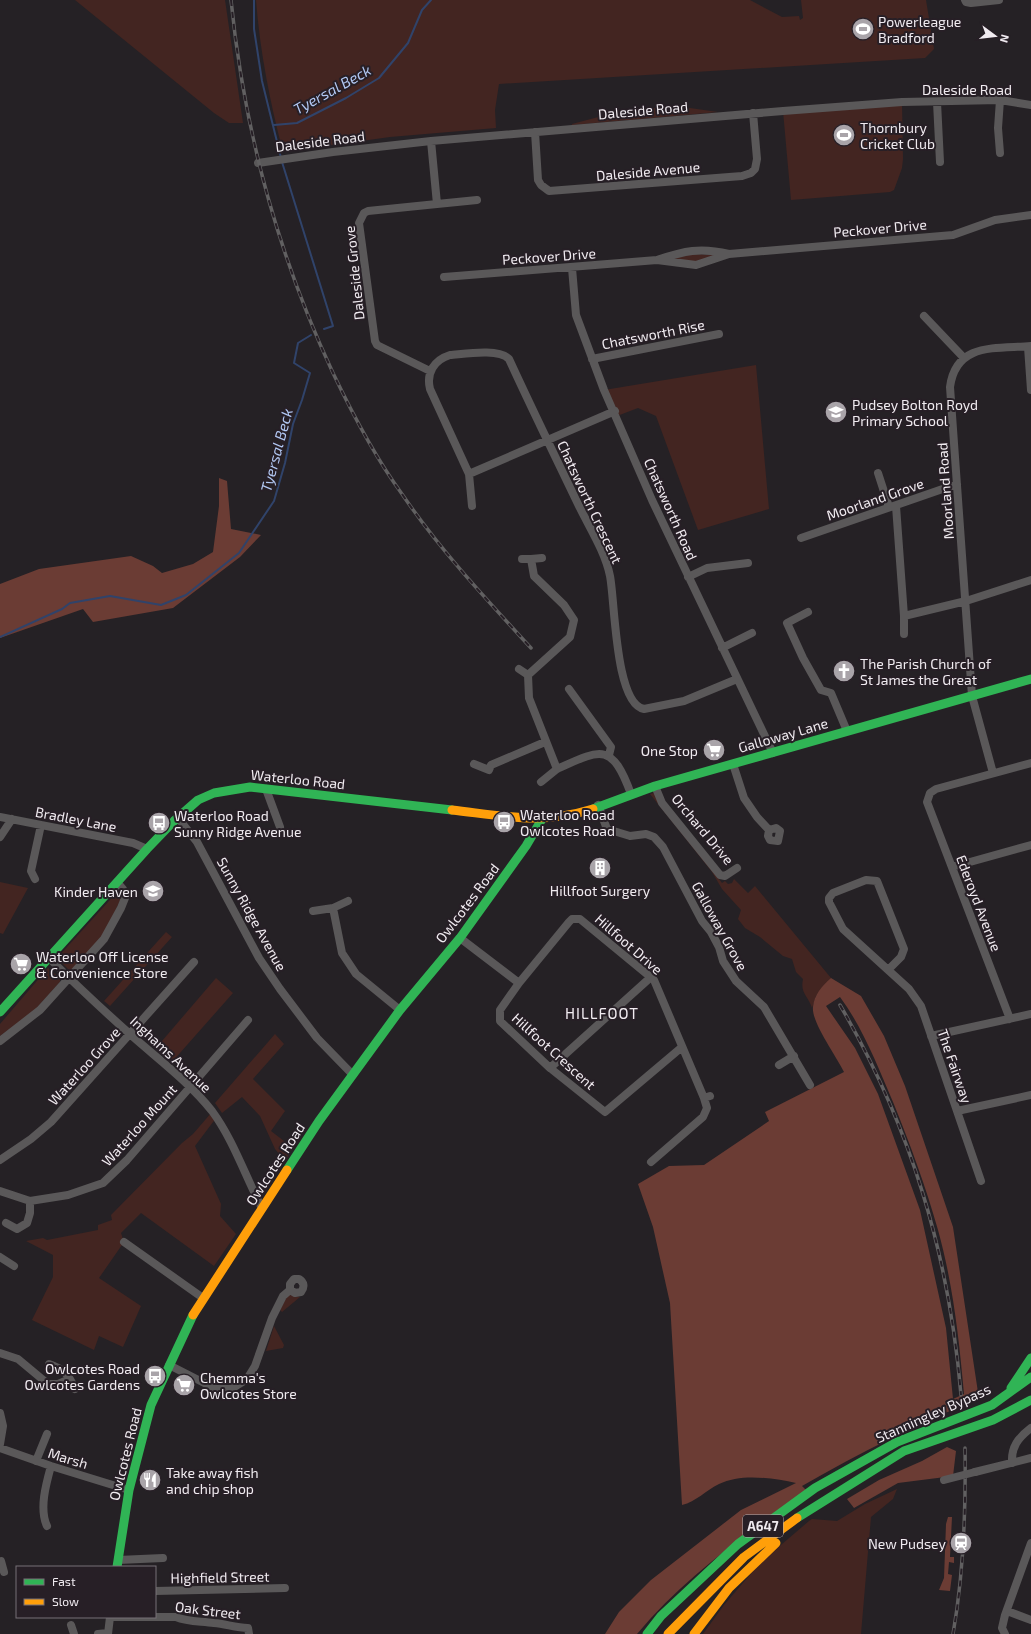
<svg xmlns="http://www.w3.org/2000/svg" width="1031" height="1634" viewBox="0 0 1031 1634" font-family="'Exo 2',sans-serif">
	<rect width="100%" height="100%" fill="#252125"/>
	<!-- green -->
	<path fill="#432521" d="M 75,0 L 225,0 L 243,123 L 229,123 L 214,113 Z
		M 256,0 L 750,0 L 782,17 L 799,16 L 800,20 L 803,18 L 801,0 L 926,0 L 934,49 L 925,58 L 499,84 L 495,110 L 496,128 L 390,137 L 283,152 C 270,102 260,52 256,0 Z
		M 902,102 L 903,159 L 902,168 L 894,190 L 890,192 L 791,200 L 783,111 Z
		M 653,108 L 690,108 L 718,112 L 572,125 L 572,124 L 617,112 Z
		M 689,254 L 719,255 L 699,262 L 668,259 Z
		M 756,365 L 769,509 L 698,530 L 656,416 L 638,408 L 617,416 L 604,390 Z
		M 654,793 L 722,883 L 725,881 L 728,884 L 732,883 L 734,879 L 748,893 L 755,886 L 831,978 L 816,996 L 812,1008 C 808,995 800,994 803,979 L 796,972 L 792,959 L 783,956 L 760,937 L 745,928 L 738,919 L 741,910 L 722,889 L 712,872 L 650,794 Z
		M 0,882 L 28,888 L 3,934 L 0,933 Z
		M 119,890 L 122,896 L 106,932 L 72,971 L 69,970 L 57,958 Z
		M 166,932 L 172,937 L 110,1006 L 104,1001 Z
		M 48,968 L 60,978 L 60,982 L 33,1012 L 0,1036 L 0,1024 Z
		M 216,978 L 233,993 L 172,1062 L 156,1048 Z
		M 275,1034 L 284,1044 L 253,1079 L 285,1111 L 271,1131 L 293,1148 L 285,1161 L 275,1149 L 260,1116 L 242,1097 L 222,1113 L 215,1103 Z
		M 212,1112 L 216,1118 L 195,1146 L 221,1204 L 220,1216 L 236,1234 L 214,1266 L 141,1213 L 121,1233 L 124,1242 L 99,1278 L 141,1306 L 123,1347 L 99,1336 L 94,1350 L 32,1320 L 53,1277 L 53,1255 L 26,1241 L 43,1238 L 47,1240 L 98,1230 L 98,1225 L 112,1220 L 111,1215 L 182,1143 L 193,1134 Z
		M 290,1295 L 300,1297 L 282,1312 L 280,1310 L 287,1296 Z
		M 274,1326 L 284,1345 L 283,1348 L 266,1351 Z
		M 897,1489 L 893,1499 L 871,1517 L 861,1634 L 703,1634 L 724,1605 L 761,1562 L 809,1521 L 812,1519 L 837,1521 L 865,1504 Z"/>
	<!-- forest -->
	<path fill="#6b3c34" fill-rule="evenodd" d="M 219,478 L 227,481 L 231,529 L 261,535 L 240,557 L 173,608 L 93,622 L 83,609 L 0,638 L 0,584 L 39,569 L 131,556 L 153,566 L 162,573 L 193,564 L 213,552 L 219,506 Z
		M 831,978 L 861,996 L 884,1036 L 905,1086 L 953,1227 L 979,1399 C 918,1423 860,1453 802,1486 L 806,1490 C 746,1535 685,1576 637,1634 L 605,1634 L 619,1612 L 651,1580 L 741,1510 L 796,1483 C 773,1478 741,1473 719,1484 C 706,1490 696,1502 682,1505 L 670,1303 L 653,1227 L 638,1184 L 669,1166 L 704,1165 L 769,1121 L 765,1112 L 844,1072 C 837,1057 811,1022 813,1007 C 814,995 822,986 831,978 ZM 840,997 C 863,1028 878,1067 893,1102 C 910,1144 926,1187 938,1230 C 953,1284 959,1339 964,1394 L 953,1399 L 946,1328 L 920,1210 L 878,1094 L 855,1048 L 826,1006 Z
		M 947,1447 L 956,1451 L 953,1476 L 898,1483 L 854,1508 L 847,1499 L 879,1480 L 922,1461 Z
		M 948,1517 L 952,1517 L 950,1557 L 954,1557 L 954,1563 L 949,1562 L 948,1574 L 952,1575 L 950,1591 L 939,1590 L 944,1578 L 946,1524 Z"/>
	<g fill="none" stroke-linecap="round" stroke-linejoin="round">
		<!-- stream -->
		<path stroke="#30436a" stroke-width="2" d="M 254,0 L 254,29 L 262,81 L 281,158
			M 274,125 L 297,123 L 346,98 L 379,78 L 408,43 L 422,10 L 431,0
			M 282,162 L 333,326 L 324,329
			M 0,637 L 62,609 L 70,603 L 110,596 L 161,605 L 186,595 L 239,553 L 274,501 L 285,463 L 293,424 L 302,400 L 310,373 L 294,363 L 298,343 L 311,335"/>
		<!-- street -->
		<path stroke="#5a5859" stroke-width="8" d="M 965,0 L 966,2 L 971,3 L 999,0
			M 937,102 L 940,162
			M 535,132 L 538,180 L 541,185 L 549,191 L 742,176 L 751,173 L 755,169 L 757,159 L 753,113
			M 1000,153 L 998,128 L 1000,100
			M 258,163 L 333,152 L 431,141 L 783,111 L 902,102 L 1000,100 L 1031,105
			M 437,204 L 477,200
			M 657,260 L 696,265 L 729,254 L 953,235 L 995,220 L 1031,215
			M 572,268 L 576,315 L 604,390 L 652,500 L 773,753
			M 444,277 L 657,260 C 684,251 700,247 729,254
			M 924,316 L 964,358
			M 1028,347 L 1031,390
			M 592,359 L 719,334
			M 430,371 L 377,345 L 375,341 L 359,223 L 364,213 L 368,211 L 437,204 L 431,141
			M 615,411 L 469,474 L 430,389 C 426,373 434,360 450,355 C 464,354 499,348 509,359 C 531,407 555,456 578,504 C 589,527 605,551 610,576 C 615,601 615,704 644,709 L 684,701 L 737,679
			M 878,473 L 889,507
			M 469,474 L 472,506
			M 896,506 L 904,616 L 966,601 L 1031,580
			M 801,538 L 957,484
			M 542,558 L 531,559 L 534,576 L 564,605 L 574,620 L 570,637 L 528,675 L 529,698 L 557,769 C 601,749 612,742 631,794
			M 522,559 L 531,559
			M 688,577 L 707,568 L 748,563
			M 808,612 L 787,623 L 803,658 L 821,690 L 831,693 L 847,731
			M 904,616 L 904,634
			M 722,648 L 752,633
			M 519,669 L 528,675
			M 569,689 L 611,747 L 609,755
			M 474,764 L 489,770 L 491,765 L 545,742
			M 733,764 L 744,798 L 757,817 L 769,830 L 776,828 L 780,831 L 778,841 L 770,840 L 768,836 L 769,830
			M 993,773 L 972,696 L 950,387 C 956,342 996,349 1031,346
			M 541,782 L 557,769
			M 655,786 L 662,803 L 720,875 L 725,876 L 737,868
			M 266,789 L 280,827
			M 598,805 L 607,829 L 630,836 L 646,834 L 654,837 L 663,847 L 702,921 L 711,932 L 719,947 L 723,961 L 736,981 L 764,1007 L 810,1085
			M 0,817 L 133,843 L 147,849
			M 178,818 L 197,842 L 259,958 L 280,989 L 317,1038 L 353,1075
			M 0,837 L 12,819
			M 952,867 L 1031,845
			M 35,879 L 31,871 L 41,825
			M 333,908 L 348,901
			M 313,911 L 333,908 L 342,953 L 356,974 L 400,1010
			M 460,938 L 519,983 L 569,922 L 572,919 L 580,919 L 654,980 L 704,1098
			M 49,958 C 75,984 103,1010 131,1035 C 158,1059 189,1082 212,1111 C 234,1141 245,1176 262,1208
			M 888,970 L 901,957 L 904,949 L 877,881 L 866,880 L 833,893 L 829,898 L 829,902 L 843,929 L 909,989 L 921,1006 L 981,1181
			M 519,983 L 500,1010 L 500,1021 L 550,1068 L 605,1112 L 682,1047
			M 1010,1019 L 927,802 L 930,793 L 936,789 L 1031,763
			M 931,1036 L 1031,1014
			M 0,1041 L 40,1010 L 104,939 L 121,908 L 125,898 L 123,889 L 117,882
			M 779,1065 L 794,1056
			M 550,1068 L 651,977
			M 957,1111 L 1031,1095
			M 0,1160 L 31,1139 L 51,1122 L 194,962
			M 651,1162 L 703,1117 L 707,1108 L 704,1098 L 710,1096
			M 0,1191 L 30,1201 L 68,1195 L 103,1183 L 127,1160 L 248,1020
			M 6,1223 L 17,1229 L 27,1223 L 30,1213 L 30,1201
			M 124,1242 L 203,1298
			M 0,1257 L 14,1266
			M 0,1353 L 18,1359 L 48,1384 L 58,1384 L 70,1379
			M 49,1364 C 64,1369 69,1375 75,1389
			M 169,1365 L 216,1389 L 231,1389 L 247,1379 L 255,1366 L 272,1318 L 283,1296 L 290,1290 L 295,1293 L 301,1292 C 305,1287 304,1282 299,1279 L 294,1279 L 290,1284 L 290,1290
			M 0,1413 L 3,1426 L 0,1444
			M 0,1448 L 51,1466 L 129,1490
			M 36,1461 L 47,1434
			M 1012,1463 C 1011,1447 1018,1438 1031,1428
			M 975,1472 L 1031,1458
			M 47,1526 C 39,1509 46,1484 51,1466
			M 118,1560 L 163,1558
			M 1,1561 L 4,1572
			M 155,1591 L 285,1588
			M 1007,1611 L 1031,1620
			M 110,1617 L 176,1617 C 188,1622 201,1621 214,1623 C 226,1624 236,1628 248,1628 L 249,1634
			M 71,1625 L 74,1634
			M 98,1634 L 108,1633
			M 108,1634 L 110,1617
			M 1005,1634 L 1002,1628 L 1005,1615 L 1031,1543"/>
		<!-- fast -->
		<path stroke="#30b455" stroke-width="9" d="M 593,809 L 655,786 L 1031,679
			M 0,1012 L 147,849 L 174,821 L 198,800 L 214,793 L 250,787 L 452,810
			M 287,1170 L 319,1121 L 400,1010 L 460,938 L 526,846 L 542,819
			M 1011,1388 L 1031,1358
			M 797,1518 L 904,1451 L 993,1420 L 1031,1400
			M 117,1567 L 129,1490 L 151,1405 L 193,1315
			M 647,1634 L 661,1616 L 738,1544 L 815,1488 L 897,1442 L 992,1405 L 1031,1377"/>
		<!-- slow -->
		<path stroke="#ff9f0a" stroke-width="9" d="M 452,810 C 504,816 541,825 593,809
			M 193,1315 L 287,1170
			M 668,1634 L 744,1557 L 797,1518
			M 694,1634 L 729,1588 L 776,1543"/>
		<!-- rail casing -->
		<g stroke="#616061" stroke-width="3.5">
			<path id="rail" d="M 231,0 C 244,130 278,255 333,373 C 353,415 375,457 402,494 C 440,550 486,599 531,648
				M 840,1005 C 911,1127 949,1254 961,1395
				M 953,1634 C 964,1572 966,1511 965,1448"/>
		</g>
		<!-- rail -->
		<use href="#rail" stroke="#271f26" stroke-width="2" stroke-dasharray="6" stroke-linecap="butt"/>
		<!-- street-bridge -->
		<path stroke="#5a5859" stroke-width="8" d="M 944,1480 L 975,1472"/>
	</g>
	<!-- icons -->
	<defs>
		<g id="stadium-disc" transform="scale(1.15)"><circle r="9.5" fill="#a9a4a9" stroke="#271f26"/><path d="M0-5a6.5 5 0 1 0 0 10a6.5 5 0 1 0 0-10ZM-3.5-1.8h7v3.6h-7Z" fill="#fff"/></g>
		<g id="school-disc" transform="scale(1.15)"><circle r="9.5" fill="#a9a4a9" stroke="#271f26"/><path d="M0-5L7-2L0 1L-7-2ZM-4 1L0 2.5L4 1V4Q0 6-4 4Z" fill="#fff"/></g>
		<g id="church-disc" transform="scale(1.15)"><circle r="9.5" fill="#a9a4a9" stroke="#271f26"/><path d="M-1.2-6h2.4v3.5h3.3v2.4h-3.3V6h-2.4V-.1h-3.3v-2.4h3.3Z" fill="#fff"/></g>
		<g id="supermarket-disc" transform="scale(1.15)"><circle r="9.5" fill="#a9a4a9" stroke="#271f26"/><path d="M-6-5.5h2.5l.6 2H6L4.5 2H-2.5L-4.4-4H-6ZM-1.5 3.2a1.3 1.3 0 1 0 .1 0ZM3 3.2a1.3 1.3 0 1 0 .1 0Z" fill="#fff"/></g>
		<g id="bus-disc" transform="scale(1.15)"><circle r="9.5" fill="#a9a4a9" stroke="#271f26"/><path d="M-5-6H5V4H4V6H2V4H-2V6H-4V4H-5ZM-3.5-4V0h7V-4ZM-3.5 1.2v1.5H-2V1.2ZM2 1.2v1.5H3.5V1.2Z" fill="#fff"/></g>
		<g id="building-disc" transform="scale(1.15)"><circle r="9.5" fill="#a9a4a9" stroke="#271f26"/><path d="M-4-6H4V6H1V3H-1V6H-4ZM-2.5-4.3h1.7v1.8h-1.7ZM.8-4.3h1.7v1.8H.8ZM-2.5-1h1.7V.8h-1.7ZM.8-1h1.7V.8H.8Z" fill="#fff"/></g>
		<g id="restaurant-disc" transform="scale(1.15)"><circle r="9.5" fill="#a9a4a9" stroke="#271f26"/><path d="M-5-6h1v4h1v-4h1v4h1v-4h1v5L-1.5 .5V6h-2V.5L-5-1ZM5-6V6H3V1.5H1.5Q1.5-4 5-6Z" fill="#fff"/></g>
		<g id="station-disc" transform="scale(1.15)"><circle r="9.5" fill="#a9a4a9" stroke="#271f26"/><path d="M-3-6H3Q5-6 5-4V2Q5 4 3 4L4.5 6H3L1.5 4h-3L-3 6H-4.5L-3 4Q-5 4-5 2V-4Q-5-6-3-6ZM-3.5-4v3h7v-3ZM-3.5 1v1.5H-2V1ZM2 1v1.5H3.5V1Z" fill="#fff"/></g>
	</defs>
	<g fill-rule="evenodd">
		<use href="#stadium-disc" x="863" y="29"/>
		<use href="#stadium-disc" x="844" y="135"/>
		<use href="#school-disc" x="836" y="412"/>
		<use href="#church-disc" x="844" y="671"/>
		<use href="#supermarket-disc" x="714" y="750"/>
		<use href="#bus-disc" x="504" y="822"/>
		<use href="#bus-disc" x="159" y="823"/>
		<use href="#building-disc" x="600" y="868"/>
		<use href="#school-disc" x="153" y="891"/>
		<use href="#supermarket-disc" x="21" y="964"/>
		<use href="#bus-disc" x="155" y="1376"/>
		<use href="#supermarket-disc" x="184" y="1385"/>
		<use href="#restaurant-disc" x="150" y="1480"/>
		<use href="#station-disc" x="961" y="1543"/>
	</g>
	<g text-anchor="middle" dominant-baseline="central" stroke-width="4" stroke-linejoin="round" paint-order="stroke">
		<!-- shield labels -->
		<rect fill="#271f26" stroke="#b4aeb3" stroke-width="1" x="743" y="1515" width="40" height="22" rx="3"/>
		<g font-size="13" font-weight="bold" fill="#f0ebf0">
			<text x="763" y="1526">A647</text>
		</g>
		<!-- poi labels -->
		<g font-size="14" fill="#f0ebf0" stroke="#271f26" text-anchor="start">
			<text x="878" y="21">Powerleague<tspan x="878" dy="16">Bradford</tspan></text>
			<text x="860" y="127">Thornbury<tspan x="860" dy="16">Cricket Club</tspan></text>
			<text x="852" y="404">Pudsey Bolton Royd<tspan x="852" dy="16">Primary School</tspan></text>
			<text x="860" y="663">The Parish Church of<tspan x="860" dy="16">St James the Great</tspan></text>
			<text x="698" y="750" text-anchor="end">One Stop</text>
			<text x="520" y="814">Waterloo Road<tspan x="520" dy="16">Owlcotes Road</tspan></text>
			<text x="174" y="815">Waterloo Road<tspan x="174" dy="16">Sunny Ridge Avenue</tspan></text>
			<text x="600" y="890" text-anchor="middle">Hillfoot Surgery</text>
			<text x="138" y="891" text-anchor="end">Kinder Haven</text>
			<text x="36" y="956">Waterloo Off License<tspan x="36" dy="16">&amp; Convenience Store</tspan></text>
			<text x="140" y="1368" text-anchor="end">Owlcotes Road<tspan x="140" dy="16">Owlcotes Gardens</tspan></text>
			<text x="200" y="1377">Chemma's<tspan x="200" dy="16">Owlcotes Store</tspan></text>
			<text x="166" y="1472">Take away fish<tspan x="166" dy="16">and chip shop</tspan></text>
			<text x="946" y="1543" text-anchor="end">New Pudsey</text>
		</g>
		<!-- street labels -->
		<g font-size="14" fill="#f0ebf0" stroke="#271f26">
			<text x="967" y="89">Daleside Road</text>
			<text transform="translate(643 110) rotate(-5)">Daleside Road</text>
			<text transform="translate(320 141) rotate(-7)">Daleside Road</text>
			<text transform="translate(648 171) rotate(-5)">Daleside Avenue</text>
			<text transform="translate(880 228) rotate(-5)">Peckover Drive</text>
			<text transform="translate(549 256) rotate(-4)">Peckover Drive</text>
			<text transform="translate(354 273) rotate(-96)">Daleside Grove</text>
			<text transform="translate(653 334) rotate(-11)">Chatsworth Rise</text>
			<text transform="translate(945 491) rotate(-94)">Moorland Road</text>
			<text transform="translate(875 499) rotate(-19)">Moorland Grove</text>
			<text transform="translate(590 502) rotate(65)">Chatsworth Crescent</text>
			<text transform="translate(671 509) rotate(66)">Chatsworth Road</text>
			<text transform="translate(783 735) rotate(-16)">Galloway Lane</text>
			<text transform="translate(298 779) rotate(6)">Waterloo Road</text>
			<text transform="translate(76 819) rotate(11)">Bradley Lane</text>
			<text transform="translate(703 829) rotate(50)">Orchard Drive</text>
			<text transform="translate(467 903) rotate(-53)">Owlcotes Road</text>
			<text transform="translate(979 903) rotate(69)">Ederoyd Avenue</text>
			<text transform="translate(252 914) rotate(61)">Sunny Ridge Avenue</text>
			<text transform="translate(720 926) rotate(61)">Galloway Grove</text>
			<text transform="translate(629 944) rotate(41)">Hillfoot Drive</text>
			<text transform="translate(554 1051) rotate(42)">Hillfoot Crescent</text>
			<text transform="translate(171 1054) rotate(43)">Inghams Avenue</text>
			<text transform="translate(84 1066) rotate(-48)">Waterloo Grove</text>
			<text transform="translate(955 1066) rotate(71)">The Fairway</text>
			<text transform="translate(139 1125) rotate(-48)">Waterloo Mount</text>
			<text transform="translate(275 1164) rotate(-57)">Owlcotes Road</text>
			<text transform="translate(933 1413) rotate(-24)">Stanningley Bypass</text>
			<text transform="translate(125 1454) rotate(-76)">Owlcotes Road</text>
			<text transform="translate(68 1458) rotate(17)">Marsh</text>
			<text transform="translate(220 1577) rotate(-1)">Highfield Street</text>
			<text transform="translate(208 1610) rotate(7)">Oak Street</text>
		</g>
		<!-- water labels -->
		<g font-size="15" font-style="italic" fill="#b2c8f3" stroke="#271f26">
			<text transform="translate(332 89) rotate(-29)">Tyersal Beck</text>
			<text transform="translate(276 450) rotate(-75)">Tyersal Beck</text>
		</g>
		<!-- neighbourhood labels -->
		<g font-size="15" letter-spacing="1" fill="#f0ebf0" stroke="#271f26">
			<text x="602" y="1013">HILLFOOT</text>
		</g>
	</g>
	<!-- legend -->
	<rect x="16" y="1566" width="140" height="52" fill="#271f26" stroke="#777177"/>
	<rect x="24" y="1579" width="20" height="6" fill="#30b455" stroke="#777177"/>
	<text x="52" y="1586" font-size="12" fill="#f0ebf0">Fast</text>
	<rect x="24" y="1599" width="20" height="6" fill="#ff9f0a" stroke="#777177"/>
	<text x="52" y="1606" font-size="12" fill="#f0ebf0">Slow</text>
	<!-- north arrow -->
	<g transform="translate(995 36) rotate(105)" stroke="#271f26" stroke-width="3" paint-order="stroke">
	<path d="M0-3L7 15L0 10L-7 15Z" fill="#f0ebf0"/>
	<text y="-6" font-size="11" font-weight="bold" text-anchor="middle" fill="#f0ebf0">N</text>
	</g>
</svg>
